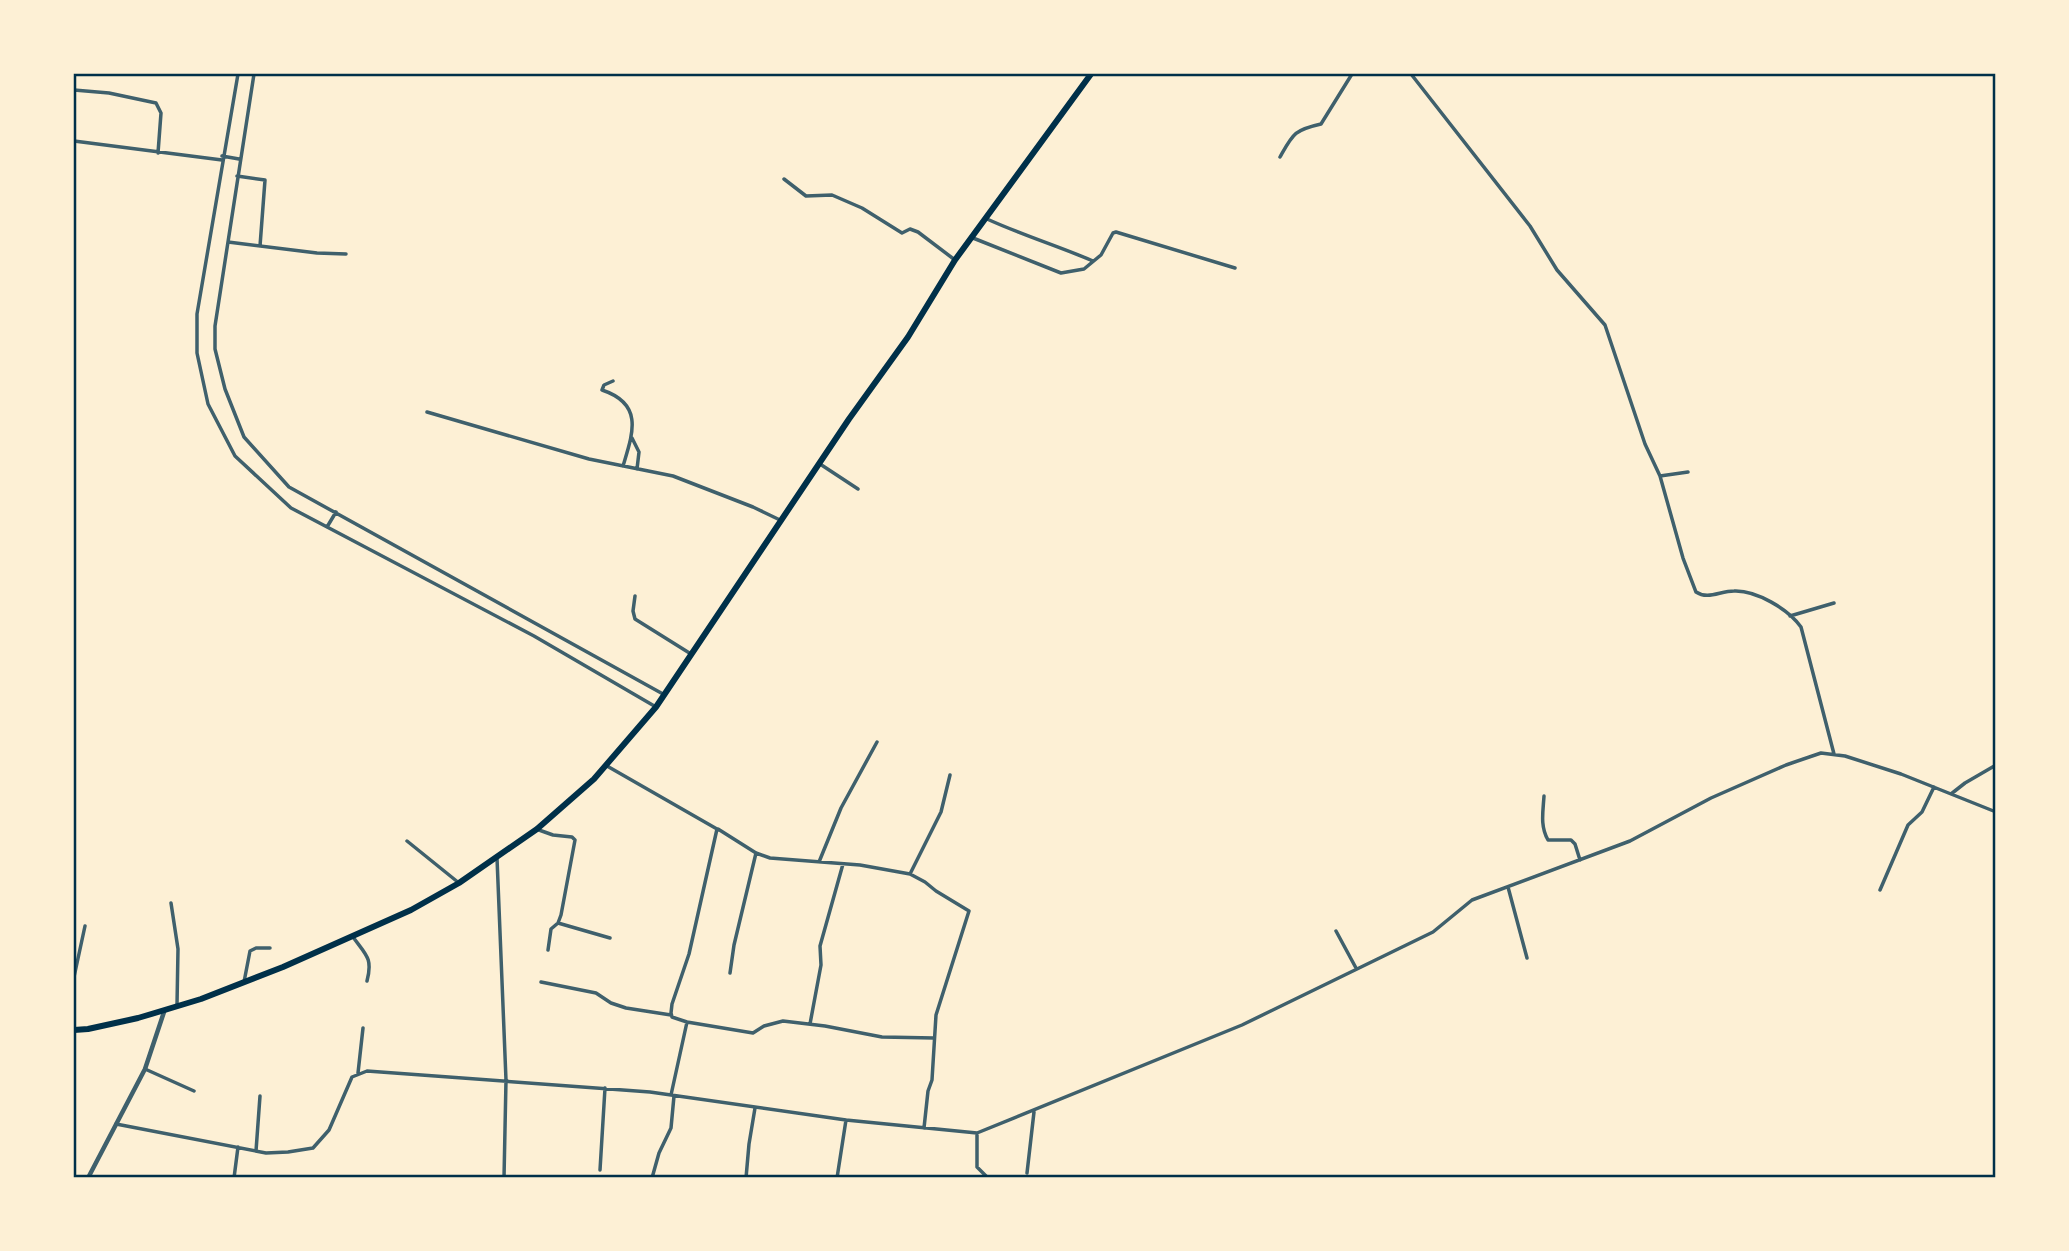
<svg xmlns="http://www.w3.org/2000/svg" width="2069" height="1251" viewBox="0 0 2069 1251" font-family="'Roboto Serif',serif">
	<rect width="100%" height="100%" fill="#fdf0d5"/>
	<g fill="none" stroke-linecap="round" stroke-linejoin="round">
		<!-- minor -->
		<path stroke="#3f606c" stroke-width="3.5" d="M 238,74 L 197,314 L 197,353 L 208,404 L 235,456 L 291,508 L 534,636 L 656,707
			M 254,74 L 215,326 L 215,349 L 225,389 L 244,437 L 289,487 L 663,694
			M 1411,74 L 1530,226 L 1557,270 L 1605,325 L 1645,444 L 1660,476 L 1683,558 L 1696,592 C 1708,600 1720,591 1734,591 C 1756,590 1788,609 1801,627 L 1834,754
			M 74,90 L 109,93 L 156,103 L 161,113 L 158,153
			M 74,141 L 222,160
			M 222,156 L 239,159
			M 1280,157 C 1293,134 1294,130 1321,124 L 1352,74
			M 237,176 L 265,180 L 260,246
			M 784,179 L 806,196 L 832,195 L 862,208 L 902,233 L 910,229 L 918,232 L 955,260
			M 987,219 C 1022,235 1058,246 1093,261
			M 973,238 L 1061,273 L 1084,269 L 1101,255 L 1113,233 L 1116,232 L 1235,268
			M 228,242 L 317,253 L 346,254
			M 613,381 L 604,385 L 602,390 C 644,404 633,433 623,466
			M 427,412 L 589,459 L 673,476 L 753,507 L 780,520
			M 632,438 L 639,452 L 637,469
			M 820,464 L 858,489
			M 1660,476 L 1688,472
			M 327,527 L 336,512
			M 635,596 L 633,611 L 635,619 L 691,654
			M 1790,616 L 1834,603
			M 607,766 L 717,829 L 689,954 L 672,1004 L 671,1013 L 672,1017 L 687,1022 L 753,1033 L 764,1026 L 783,1021 L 825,1026 L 882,1037 L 934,1038
			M 1951,794 L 1965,783 L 1996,765
			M 1544,796 C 1543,812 1540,826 1548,840 L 1571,840 L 1575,844 L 1580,860
			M 718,829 L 756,853 L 770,858 L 860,865 L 910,874 L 925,882 L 936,891 L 969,911 L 936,1015 L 932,1080 L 928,1091 L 924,1128
			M 539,830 L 553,835 L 572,837 L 575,840 L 561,915 L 558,923 L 551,929 L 548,950
			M 407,841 L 459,883
			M 497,858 L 506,1080 L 504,1178
			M 819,862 L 841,808 L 877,742
			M 910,874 L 941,812 L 950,775
			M 1508,887 L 1527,958
			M 1880,890 L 1908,825 L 1922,812 L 1934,787
			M 171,903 L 178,949 L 177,1005
			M 558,923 L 610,938
			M 1336,931 L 1356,968
			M 353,937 C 366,955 373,958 367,981
			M 730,973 L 734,945 L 756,853
			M 74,977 L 85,926
			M 244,982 L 250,951 L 256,948 L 270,948
			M 541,982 L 596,993 L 611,1003 L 626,1008 L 671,1015
			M 810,1024 L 821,965 L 820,946 L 843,864
			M 145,1069 L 194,1091
			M 358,1073 L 363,1028
			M 671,1095 L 687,1022
			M 116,1124 L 266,1153 L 288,1152 L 313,1148 L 329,1130 L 352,1077 L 367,1071 L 650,1092 L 846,1120 L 977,1133 L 1242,1025 L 1433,932 L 1472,900 L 1630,841 L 1711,798 L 1786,765 L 1821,753 L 1845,756 L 1901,774 L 1996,812
			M 977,1133 L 977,1167 L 988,1178
			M 256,1151 L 260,1096
			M 600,1170 L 605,1088
			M 1027,1173 L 1034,1112
			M 234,1178 L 238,1147
			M 652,1178 L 659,1153 L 671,1128 L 674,1096
			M 746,1178 L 749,1144 L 755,1108
			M 837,1178 L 846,1120"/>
		<!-- tertiary -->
		<path stroke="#3f606c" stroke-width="4.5" d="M 88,1178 L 145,1069 L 164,1012"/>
		<!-- trunk -->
		<path stroke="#003049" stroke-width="6" d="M 74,1030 L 88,1029 L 138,1018 L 201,999 L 283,967 L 411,910 L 459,883 L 537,829 L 594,779 L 656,707 L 849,419 L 908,337 L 955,260 L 1091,74"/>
	</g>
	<!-- border -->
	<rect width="2069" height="1251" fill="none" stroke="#fdf0d5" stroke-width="150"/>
	<rect x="75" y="75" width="1919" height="1101" fill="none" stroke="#003049" stroke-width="2.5"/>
</svg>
